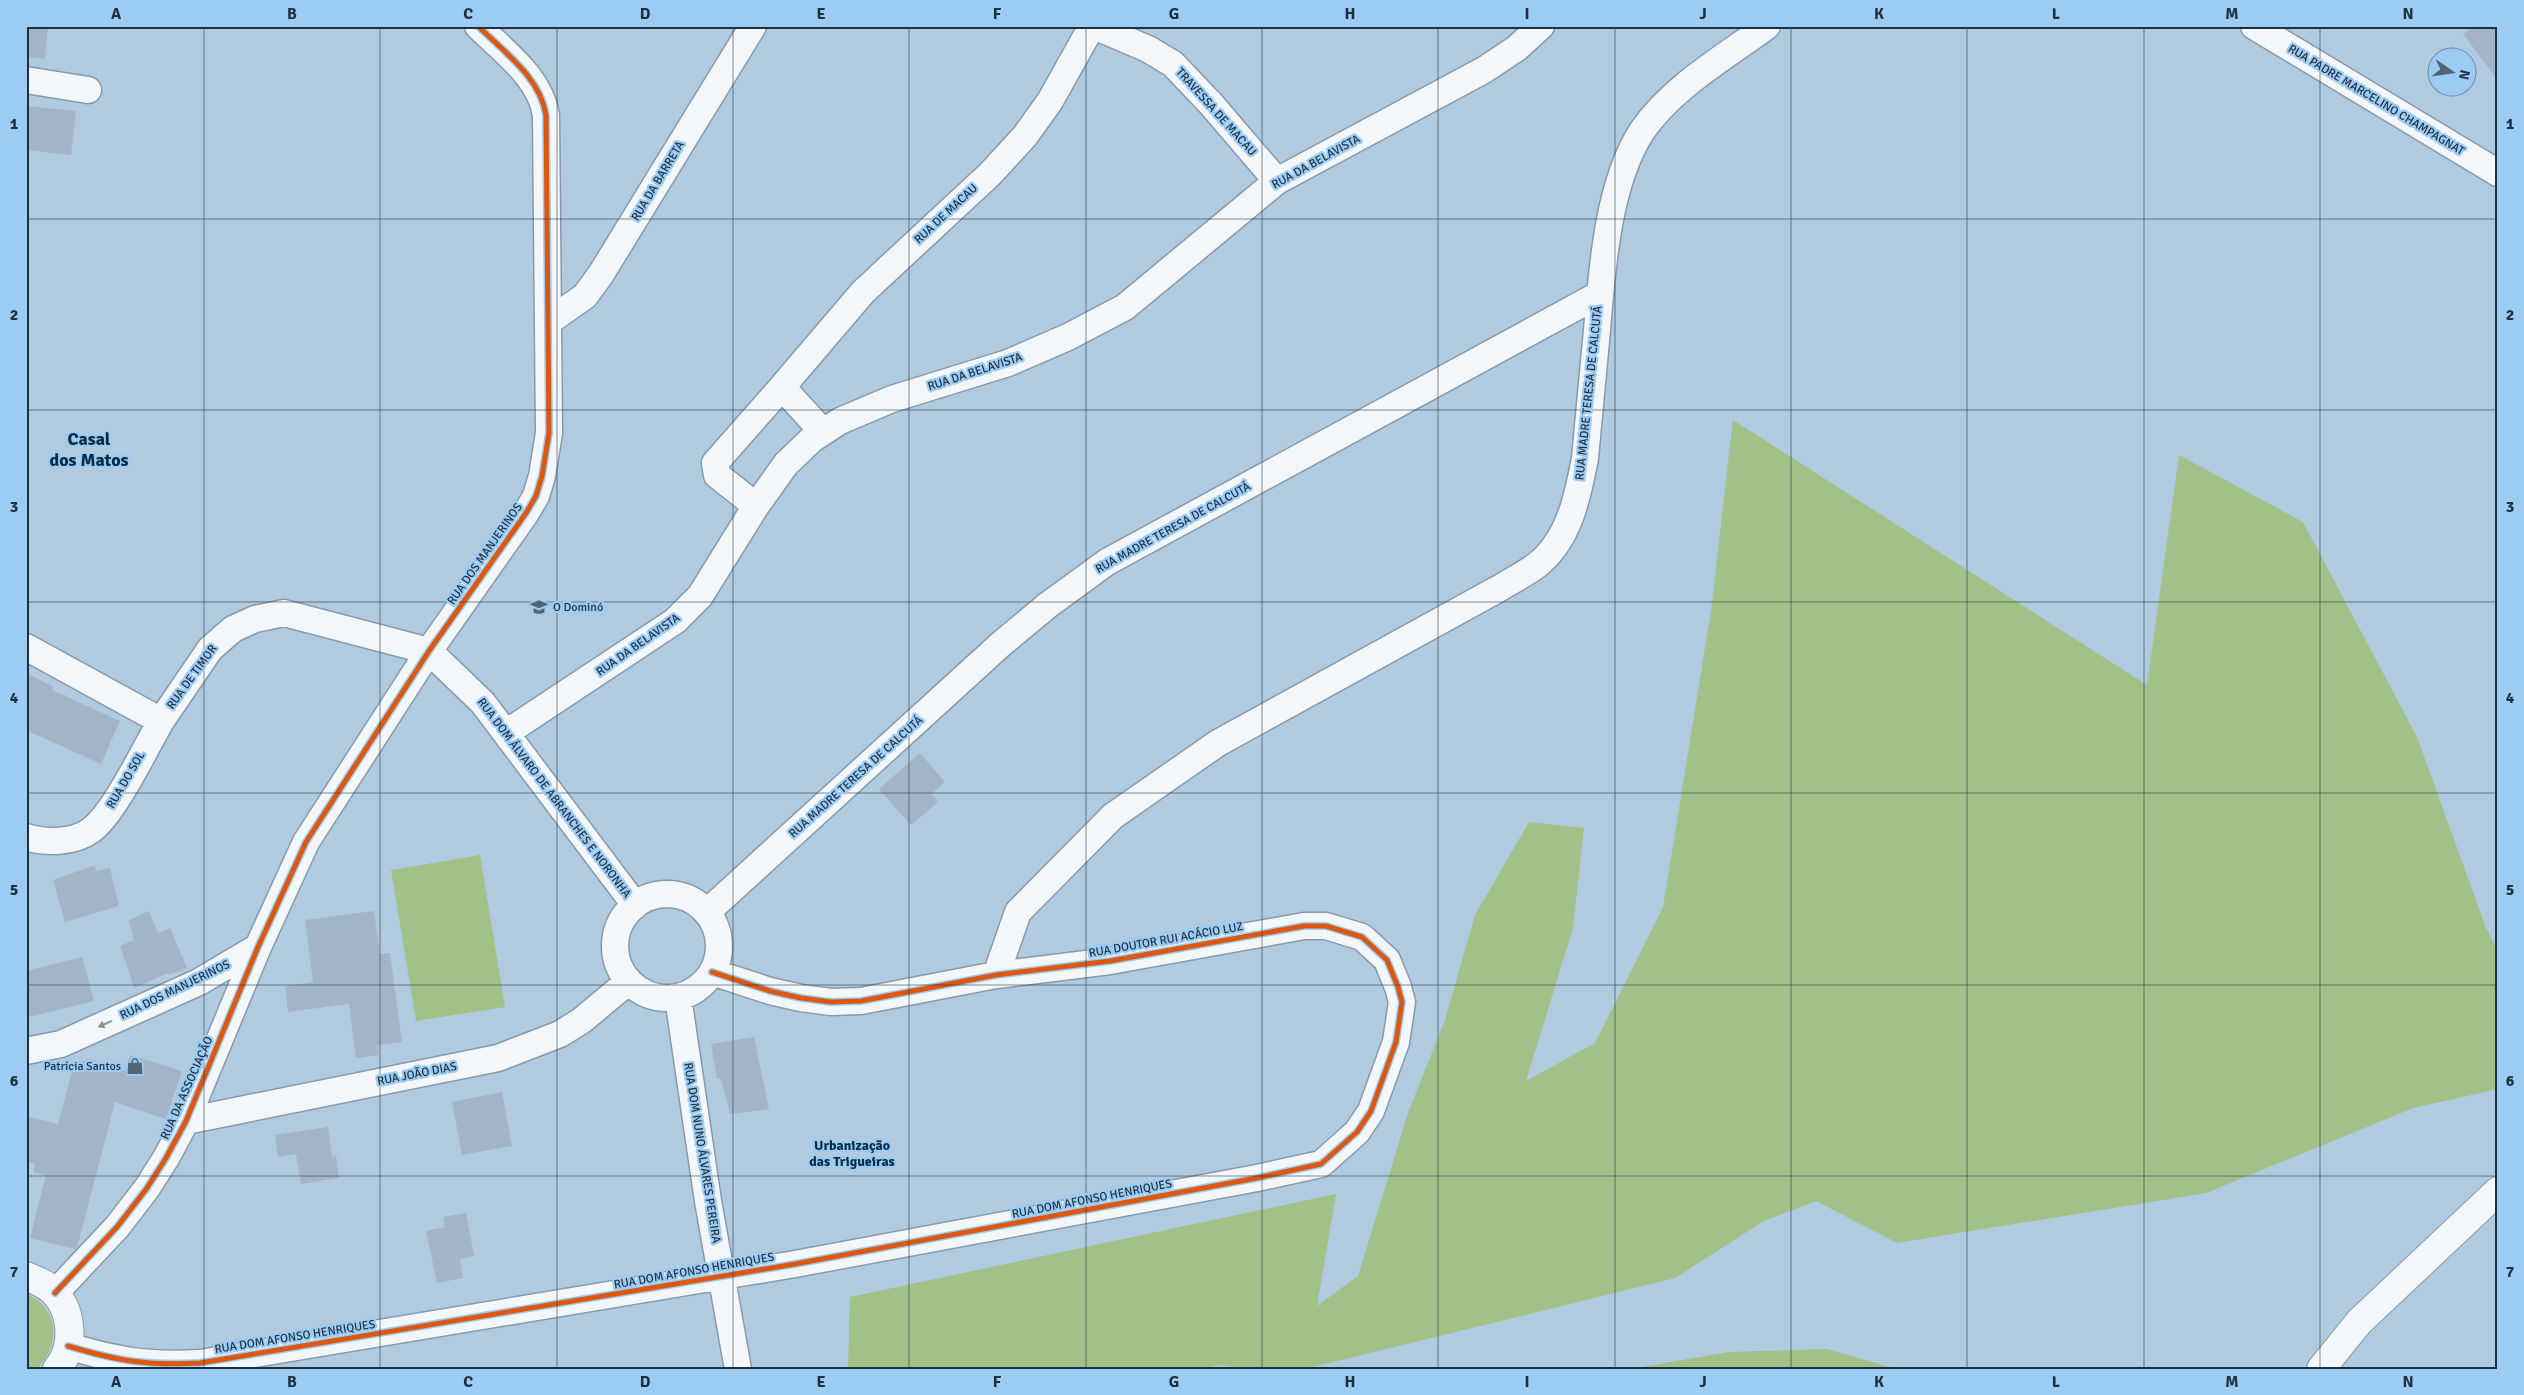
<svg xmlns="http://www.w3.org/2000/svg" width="2524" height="1395" viewBox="0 0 2524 1395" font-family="Signika,sans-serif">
	<rect width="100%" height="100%" fill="#b0cadf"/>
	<!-- green -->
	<path fill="#a1c188" d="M 1733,420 L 2147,685 L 2179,455 L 2303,522 L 2417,737 L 2486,928 L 2498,950 L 2498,1089 L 2413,1108 L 2206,1193 L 1897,1243 L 1816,1201 L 1764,1221 L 1675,1278 L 1305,1369 L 1248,1369 L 1219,1365 L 1204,1369 L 848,1369 L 850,1297 L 1336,1194 L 1317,1306 L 1358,1276 L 1408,1113 L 1445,1020 L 1475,915 L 1529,822 L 1584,828 L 1573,928 L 1526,1081 L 1595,1043 L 1663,907 L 1711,611 Z
		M 480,855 L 505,1007 L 416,1021 L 391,870 Z
		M 26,1294 C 60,1307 60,1346 37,1369 L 26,1369 Z
		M 1827,1349 L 1896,1369 L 1630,1369 L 1729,1352 Z"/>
	<!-- building -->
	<path fill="#a4b4c7" d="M 26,26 L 48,26 L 45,59 L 26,57 Z
		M 2476,26 L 2498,26 L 2498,80 L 2463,34 Z
		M 26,106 L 76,111 L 71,155 L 26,150 Z
		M 26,673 L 54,687 L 52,690 L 120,721 L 101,764 L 26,730 Z
		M 920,753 L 945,782 L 931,794 L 938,802 L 911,825 L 879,789 Z
		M 95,865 L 96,871 L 110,868 L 119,906 L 65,922 L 53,880 Z
		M 149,911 L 158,933 L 170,928 L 187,968 L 168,975 L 168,973 L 134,988 L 120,946 L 134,940 L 129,920 Z
		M 374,911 L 380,954 L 390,953 L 402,1042 L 377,1045 L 379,1055 L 356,1058 L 349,1004 L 288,1012 L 285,986 L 313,982 L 305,920 Z
		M 82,957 L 94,1001 L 29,1017 L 26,1006 L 26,971 Z
		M 754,1037 L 769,1109 L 730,1114 L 721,1079 L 717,1079 L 711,1044 Z
		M 130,1055 L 182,1071 L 166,1119 L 115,1102 L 77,1248 L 75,1249 L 30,1238 L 46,1175 L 33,1172 L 35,1164 L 26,1161 L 26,1116 L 58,1124 L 74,1065 L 90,1059 L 125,1071 Z
		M 502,1092 L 512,1146 L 462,1155 L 452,1102 Z
		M 328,1127 L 332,1156 L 336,1155 L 339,1178 L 301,1184 L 296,1154 L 278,1157 L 275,1135 Z
		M 466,1213 L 474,1256 L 460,1259 L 463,1278 L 437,1283 L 426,1231 L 445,1227 L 443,1217 Z"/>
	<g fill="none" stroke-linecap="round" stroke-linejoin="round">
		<!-- street casing -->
		<g stroke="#869aab" stroke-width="29">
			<path id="street" d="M 1094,26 L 1148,49 L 1173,64 L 1211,104 L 1277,181
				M 2254,26 L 2498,173
				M 26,80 L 88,90
				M 548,322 L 585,296 L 601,274 L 753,26
				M 823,432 L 782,387 L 863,292 L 990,174 L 1025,136 L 1050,101 L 1092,26
				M 756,506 L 717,475 L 715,463 L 782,387
				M 26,647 L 161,721 L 210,649 L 233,629 L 255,619 L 284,613 L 429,651 L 483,703 L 635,905
				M 506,733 L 675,621 L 700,596 L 756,506 L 786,464 L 811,440 L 840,421 L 892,399 L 1008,363 L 1068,337 L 1125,307 L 1277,181 L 1484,70 L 1517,48 L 1541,26
				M 26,837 C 45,843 73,843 90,831 C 113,816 146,747 161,721
				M615 946a52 52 0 1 1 104 0a52 52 0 1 1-104 0Z
				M 707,912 L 1000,645 L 1048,605 L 1107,562 L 1600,294
				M 996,975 L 1018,912 L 1113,816 L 1218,743 L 1498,589 C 1511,581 1525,574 1537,565 C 1569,540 1578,496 1585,458 C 1589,415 1593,372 1597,330 C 1602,269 1608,183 1642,131 C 1672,87 1725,57 1767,26
				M 678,997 L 708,1201 L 738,1369
				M 26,1051 L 61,1044 L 199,982 L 258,947
				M 186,1121 L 498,1058 L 560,1034 L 581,1021 L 629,981
				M 55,1293 L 117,1227 L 147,1188 L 166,1158 L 186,1121 L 258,947 L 306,842 L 429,651 L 526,513 L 536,496 L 542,476 L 549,433 L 546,115 C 540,77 504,52 478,26
				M 68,1346 C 118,1361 148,1366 200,1363 L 795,1264 L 1257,1178 L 1321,1164 L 1357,1132 L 1371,1111 L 1396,1042 L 1402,1002 L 1398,987 L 1387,960 L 1362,937 L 1326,926 L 1304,926 L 1110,961 L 996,975 L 861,1001 L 831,1002 L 801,998 L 770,991 L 712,972"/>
		</g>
		<!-- secondary casing -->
		<g stroke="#869aab" stroke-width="30">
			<path id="secondary" d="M 26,1276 C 36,1280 46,1284 54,1292 C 73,1312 75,1348 57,1369
				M 2321,1369 L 2359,1322 L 2498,1191"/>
		</g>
		<!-- street -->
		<use href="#street" stroke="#f3f7fa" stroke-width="26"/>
		<!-- secondary -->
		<use href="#secondary" stroke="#f3f7fa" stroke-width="28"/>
		<!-- cycleway casing -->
		<g stroke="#9ccbf3" stroke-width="8">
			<path id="cycleway" d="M 55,1293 L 117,1227 L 147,1188 L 166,1158 L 186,1121 L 258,947 L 306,842 L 429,651 L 526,513 L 536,496 L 542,476 L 549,433 L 546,115 C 540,77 504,52 478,26
				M 68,1346 C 118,1361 148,1366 200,1363 L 795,1264 L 1257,1178 L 1321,1164 L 1357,1132 L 1371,1111 L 1396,1042 L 1402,1002 L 1398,987 L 1387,960 L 1362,937 L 1326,926 L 1304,926 L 1110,961 L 996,975 L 861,1001 L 831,1002 L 801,998 L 770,991 L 712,972"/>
		</g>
		<!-- cycleway -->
		<use href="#cycleway" stroke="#de570f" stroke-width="5"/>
	</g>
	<!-- one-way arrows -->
	<defs><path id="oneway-solid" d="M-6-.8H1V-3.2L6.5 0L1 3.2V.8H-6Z" transform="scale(1.25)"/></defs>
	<use fill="#88949c" href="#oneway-solid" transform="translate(105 1024) rotate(156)"/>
	<!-- grid -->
	<path fill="none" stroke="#1d303f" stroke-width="1" stroke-opacity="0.55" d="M 204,26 L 204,1369M 380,26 L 380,1369M 557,26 L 557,1369M 733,26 L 733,1369M 909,26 L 909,1369M 1086,26 L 1086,1369M 1262,26 L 1262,1369M 1438,26 L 1438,1369M 1615,26 L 1615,1369M 1791,26 L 1791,1369M 1967,26 L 1967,1369M 2144,26 L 2144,1369M 2320,26 L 2320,1369M 26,219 L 2498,219M 26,410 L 2498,410M 26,602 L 2498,602M 26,793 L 2498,793M 26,985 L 2498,985M 26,1176 L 2498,1176"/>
	<!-- icons -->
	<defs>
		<g id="school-bare" transform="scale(1.35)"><path d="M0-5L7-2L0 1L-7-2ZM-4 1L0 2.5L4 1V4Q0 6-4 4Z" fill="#506677" stroke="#9ccbf3" stroke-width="2.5" paint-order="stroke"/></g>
		<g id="shop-bare" transform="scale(1.35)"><path d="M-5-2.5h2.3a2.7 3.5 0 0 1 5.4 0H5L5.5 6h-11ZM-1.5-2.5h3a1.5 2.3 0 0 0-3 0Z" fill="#506677" stroke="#9ccbf3" stroke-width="2.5" paint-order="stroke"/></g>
	</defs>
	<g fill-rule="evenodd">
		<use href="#school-bare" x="539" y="607"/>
		<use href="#shop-bare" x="135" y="1066"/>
	</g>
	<g text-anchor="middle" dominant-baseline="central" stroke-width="4.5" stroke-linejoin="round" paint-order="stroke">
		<!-- street labels -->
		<g font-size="12" fill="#1d303f" stroke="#9ccbf3">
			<text transform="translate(2376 100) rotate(31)">RUA PADRE MARCELINO CHAMPAGNAT</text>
			<text transform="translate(1216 112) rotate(48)">TRAVESSA DE MACAU</text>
			<text transform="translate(1316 162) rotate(-29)">RUA DA BELAVISTA</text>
			<text transform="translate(658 181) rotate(-59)">RUA DA BARRETA</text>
			<text transform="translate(946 214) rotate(-43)">RUA DE MACAU</text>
			<text transform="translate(975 372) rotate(-18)">RUA DA BELAVISTA</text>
			<text transform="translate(1589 393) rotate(-84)">RUA MADRE TERESA DE CALCUTÁ</text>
			<text transform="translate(1173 528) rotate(-29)">RUA MADRE TERESA DE CALCUTÁ</text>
			<text transform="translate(485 554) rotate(-55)">RUA DOS MANJERINOS</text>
			<text transform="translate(638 645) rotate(-35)">RUA DA BELAVISTA</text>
			<text transform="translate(192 677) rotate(-54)">RUA DE TIMOR</text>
			<text transform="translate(856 777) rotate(-42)">RUA MADRE TERESA DE CALCUTÁ</text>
			<text transform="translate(126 780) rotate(-60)">RUA DO SOL</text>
			<text transform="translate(554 798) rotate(53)">RUA DOM ÁLVARO DE ABRANCHES E NORONHA</text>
			<text transform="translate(1166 940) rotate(-10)">RUA DOUTOR RUI ACÁCIO LUZ</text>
			<text transform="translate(175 990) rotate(-26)">RUA DOS MANJERINOS</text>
			<text transform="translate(417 1074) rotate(-11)">RUA JOÃO DIAS</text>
			<text transform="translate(187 1088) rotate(-66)">RUA DA ASSOCIAÇÃO</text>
			<text transform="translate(702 1153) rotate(81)">RUA DOM NUNO ÁLVARES PEREIRA</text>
			<text transform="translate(1092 1199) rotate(-11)">RUA DOM AFONSO HENRIQUES</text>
			<text transform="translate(694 1271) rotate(-10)">RUA DOM AFONSO HENRIQUES</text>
			<text transform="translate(295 1337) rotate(-9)">RUA DOM AFONSO HENRIQUES</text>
		</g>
		<!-- poi labels -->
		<g font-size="12" fill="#1d303f" stroke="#9ccbf3" text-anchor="start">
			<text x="553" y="607">O Dominó</text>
			<text x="121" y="1066" text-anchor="end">Patrícia Santos</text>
		</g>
		<!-- neighbourhood labels -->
		<g font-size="14" font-weight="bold" fill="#092c44" stroke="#9ccbf3">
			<text x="852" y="1145">Urbanização<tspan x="852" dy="16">das Trigueiras</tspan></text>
		</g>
		<!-- district labels -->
		<g font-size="18" font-weight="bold" fill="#092c44" stroke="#9ccbf3">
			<text x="89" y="439">Casal<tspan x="89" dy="21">dos Matos</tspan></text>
		</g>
	</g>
	<!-- border -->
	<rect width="2524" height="1395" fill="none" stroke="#9ccbf3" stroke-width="55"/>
	<!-- north arrow -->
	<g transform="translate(2452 72) rotate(103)"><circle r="24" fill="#9ccbf3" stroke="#698dab"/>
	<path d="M0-4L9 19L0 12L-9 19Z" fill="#506677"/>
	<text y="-8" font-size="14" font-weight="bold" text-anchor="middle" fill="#1d303f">N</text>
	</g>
	<rect x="28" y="28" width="2468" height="1340" fill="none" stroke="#1d303f" stroke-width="2"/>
	<g font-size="16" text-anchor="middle" font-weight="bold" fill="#1d303f">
		<text x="116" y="19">A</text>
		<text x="292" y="19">B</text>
		<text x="468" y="19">C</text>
		<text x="645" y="19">D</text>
		<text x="821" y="19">E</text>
		<text x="997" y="19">F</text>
		<text x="1174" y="19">G</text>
		<text x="1350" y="19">H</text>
		<text x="1527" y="19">I</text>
		<text x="1703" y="19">J</text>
		<text x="1879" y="19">K</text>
		<text x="2056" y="19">L</text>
		<text x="2232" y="19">M</text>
		<text x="2408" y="19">N</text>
		<text x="14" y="129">1</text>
		<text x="2510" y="129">1</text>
		<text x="14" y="320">2</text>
		<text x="2510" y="320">2</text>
		<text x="14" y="512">3</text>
		<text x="2510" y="512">3</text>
		<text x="14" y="703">4</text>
		<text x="2510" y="703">4</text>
		<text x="14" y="895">5</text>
		<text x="2510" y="895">5</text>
		<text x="14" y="1086">6</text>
		<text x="2510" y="1086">6</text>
		<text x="14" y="1277">7</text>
		<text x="2510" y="1277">7</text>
		<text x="116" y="1387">A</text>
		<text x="292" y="1387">B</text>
		<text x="468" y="1387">C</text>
		<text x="645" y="1387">D</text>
		<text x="821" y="1387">E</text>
		<text x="997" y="1387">F</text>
		<text x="1174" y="1387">G</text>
		<text x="1350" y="1387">H</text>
		<text x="1527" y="1387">I</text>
		<text x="1703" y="1387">J</text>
		<text x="1879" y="1387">K</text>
		<text x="2056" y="1387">L</text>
		<text x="2232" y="1387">M</text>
		<text x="2408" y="1387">N</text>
	</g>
</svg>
